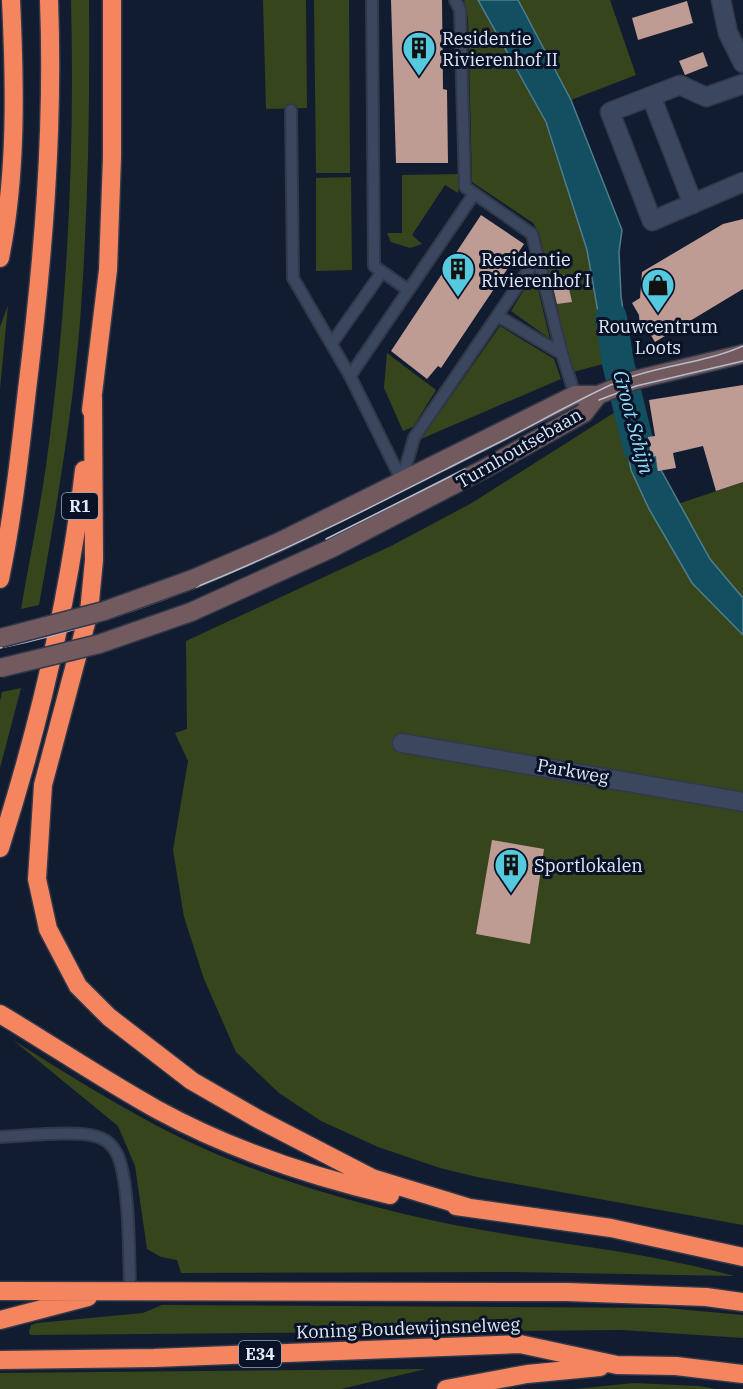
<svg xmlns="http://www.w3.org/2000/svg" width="743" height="1389" viewBox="0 0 743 1389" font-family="'IBM Plex Serif',serif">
	<rect width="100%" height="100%" fill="#111c31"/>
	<!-- green -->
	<path fill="#36451b" d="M 71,0 L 89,0 C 90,108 88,215 80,322 C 72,417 56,511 39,605 L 21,609 C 29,562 39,514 46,466 C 67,312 75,156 71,0 Z
		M 263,0 L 306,0 L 307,108 L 266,109 Z
		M 314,0 L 349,0 L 350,173 L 316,173 Z
		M 464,0 L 478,0 L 545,121 L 587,250 L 607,363 L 573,372 L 539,233 L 533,223 L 472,182 L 468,19 Z
		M 518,0 L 610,0 L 636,75 L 571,100 Z
		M 459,174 L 458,193 L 445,185 L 412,235 L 422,244 L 410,248 L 391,242 L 387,233 L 402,233 L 402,175 Z
		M 351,177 L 352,270 L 316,271 L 316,178 Z
		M 534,273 L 550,339 L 511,311 Z
		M 8,305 L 0,389 L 0,327 Z
		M 500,326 L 554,359 L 561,379 L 421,439 Z
		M 387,353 L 436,390 L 413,427 L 403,431 L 384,388 Z
		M 641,403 L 653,456 L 656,456 L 658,470 L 661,470 L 678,504 L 743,482 L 743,1225 L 477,1177 L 440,1168 L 378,1147 L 321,1121 L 279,1093 L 236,1052 L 204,979 L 184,917 L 173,850 L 188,761 L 175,733 L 187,729 L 186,641 L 391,546 L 470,504 L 620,409 Z
		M 21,688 L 0,768 L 0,701 L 2,692 Z
		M 13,1040 C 68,1075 123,1109 181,1138 C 251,1172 329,1196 404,1214 C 513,1241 625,1246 734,1276 L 515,1272 L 181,1273 L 177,1260 L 161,1257 L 147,1249 L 135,1166 L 118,1126 Z
		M 162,1305 L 666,1308 L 743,1315 L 743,1338 L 622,1330 L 30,1335 L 29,1332 L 31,1325 L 37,1323 L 143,1313 Z
		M 426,1369 L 341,1389 L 0,1389 L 0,1373 Z
		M 634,1383 L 699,1386 L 716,1389 L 574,1389 Z"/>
	<!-- water -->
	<path fill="#124f60" stroke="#507d8e" stroke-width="1.5" d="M 478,0 L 518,0 L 571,100 L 622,230 L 619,252 L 621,296 L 630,357 L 607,363 L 587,250 L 546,122 Z
		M 641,403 L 653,456 L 656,456 L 658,470 L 661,470 L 710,559 L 743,598 L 743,635 L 692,583 L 649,509 L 631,470 L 620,409 Z"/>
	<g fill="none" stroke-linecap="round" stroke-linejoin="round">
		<!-- river -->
		<path stroke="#124f60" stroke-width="32" d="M 611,318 L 618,363 L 639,448"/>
	</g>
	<!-- building -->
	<path fill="#be9b93" d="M 391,0 L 442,0 L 443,89 L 447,90 L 448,163 L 396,163 Z
		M 687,1 L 693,23 L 638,40 L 632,18 Z
		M 703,52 L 708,66 L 685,75 L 679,61 Z
		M 481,215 L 524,244 L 441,368 L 438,366 L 427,379 L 391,351 Z
		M 743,219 L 743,289 L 655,342 L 646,327 L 640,328 L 639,315 L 632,303 L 640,298 L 642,272 L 723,224 Z
		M 566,275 L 572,302 L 557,304 L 551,278 Z
		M 743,385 L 743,482 L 716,491 L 703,446 L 673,453 L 676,468 L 658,471 L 656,456 L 653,456 L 650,451 L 648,437 L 655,436 L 649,400 Z
		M 492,840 L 544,849 L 530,944 L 476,934 Z"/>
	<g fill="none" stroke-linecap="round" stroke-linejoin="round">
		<!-- service casing -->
		<g stroke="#323849" stroke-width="14">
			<path id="service" d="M 372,0 L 374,266 L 408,290
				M 455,0 L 460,10 L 465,187 L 532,234 L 562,354 L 575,395
				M 291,110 L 293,278 L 350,376
				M 498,316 L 562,354
				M 332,343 L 382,272
				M 402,480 L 414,438 L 538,256
				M 402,481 L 350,376 L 474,194
				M 0,1137 C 24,1136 81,1129 101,1138 C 108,1141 114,1148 117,1154 C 130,1180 129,1260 130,1292"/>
		</g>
		<!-- minor casing -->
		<g stroke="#323849" stroke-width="21">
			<path id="minor" d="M 743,84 L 706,97 L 680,85 L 610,112 L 652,221 L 743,182
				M 651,96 L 693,204
				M 402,743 L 743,802"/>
		</g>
		<!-- tertiary casing -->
		<g stroke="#323849" stroke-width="21">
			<path id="tertiary" d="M 721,0 L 728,33 L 743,63"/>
		</g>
		<!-- secondary casing -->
		<g stroke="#323849" stroke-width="21">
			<path id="secondary" d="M 193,579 L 279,542 L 575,395 L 598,395 L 635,380 L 743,354
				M 191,612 L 332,548 L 484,469 L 584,413 L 598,395"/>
		</g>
		<!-- motorway casing -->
		<g stroke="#323849" stroke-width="21">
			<path id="motorway" d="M 0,258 C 17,174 15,85 11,0
				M 93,397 L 94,560 L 89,612 L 43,785 L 37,879 L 48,929 L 78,986 L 109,1017 L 192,1081 L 258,1119 L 372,1178 L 467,1207
				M 91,410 L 108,270 L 112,157 L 112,0
				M 0,579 C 13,516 20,453 27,390 C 43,260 54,131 49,0
				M 0,848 C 39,726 69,598 84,470
				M 0,1014 C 52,1045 102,1079 156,1109 C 229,1149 309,1176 390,1195
				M 456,1206 L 611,1228 L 743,1257
				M 0,1291 L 567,1292 L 706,1297 L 743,1302
				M 0,1320 L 88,1297
				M 0,1360 L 154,1358 L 520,1344 L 617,1365 L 676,1366 L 743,1374
				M 446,1389 L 527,1374 L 600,1367"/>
		</g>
		<!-- service -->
		<use href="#service" stroke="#3b475f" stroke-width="10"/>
		<!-- minor -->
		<use href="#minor" stroke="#3b475f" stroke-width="18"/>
		<!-- tertiary -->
		<use href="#tertiary" stroke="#3b475f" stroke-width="18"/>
		<!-- secondary -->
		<use href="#secondary" stroke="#735a5f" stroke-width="18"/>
		<!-- motorway -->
		<use href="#motorway" stroke="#f5855f" stroke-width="18"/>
		<!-- tram -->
		<path stroke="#b5bece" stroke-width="1.5" d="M 599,400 L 636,386 L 743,361
			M 326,539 L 465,469
			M 0,648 C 179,611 338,523 500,442 C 539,422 577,400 617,382 C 657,365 703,364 743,346"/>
		<!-- secondary-bridge casing -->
		<g stroke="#323849" stroke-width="21" stroke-linecap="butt">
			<path id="secondary-bridge" d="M 0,638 L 104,611 L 193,579
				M 0,668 L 99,644 L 191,612"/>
		</g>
		<!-- secondary-bridge -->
		<use href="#secondary-bridge" stroke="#735a5f" stroke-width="18"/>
	</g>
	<!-- icons -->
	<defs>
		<g id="building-pin" transform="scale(1.725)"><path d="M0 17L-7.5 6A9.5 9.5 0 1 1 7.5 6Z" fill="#55cadf" stroke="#091227"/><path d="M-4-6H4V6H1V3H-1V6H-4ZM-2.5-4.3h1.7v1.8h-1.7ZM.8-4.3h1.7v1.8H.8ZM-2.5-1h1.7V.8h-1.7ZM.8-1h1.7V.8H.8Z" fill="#111"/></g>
		<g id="shop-pin" transform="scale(1.725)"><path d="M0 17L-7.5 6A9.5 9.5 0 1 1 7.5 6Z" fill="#55cadf" stroke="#091227"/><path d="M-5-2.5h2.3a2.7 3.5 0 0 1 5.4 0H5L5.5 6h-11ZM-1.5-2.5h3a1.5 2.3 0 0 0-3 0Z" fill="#111"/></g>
	</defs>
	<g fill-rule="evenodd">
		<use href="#building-pin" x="419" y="48"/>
		<use href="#building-pin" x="458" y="269"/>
		<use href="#shop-pin" x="658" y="285"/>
		<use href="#building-pin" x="511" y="865"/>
	</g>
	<g text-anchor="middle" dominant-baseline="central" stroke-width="6" stroke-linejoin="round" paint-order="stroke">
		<!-- shield labels -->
		<g fill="#091227" stroke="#a0a8b9" stroke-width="1.5">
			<rect x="62" y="493" width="36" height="26" rx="4.5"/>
			<rect x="239" y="1341" width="42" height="26" rx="4.5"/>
		</g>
		<g font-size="16" font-weight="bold" fill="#e1e9f8">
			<text x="80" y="506">R1</text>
			<text x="260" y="1354">E34</text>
		</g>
		<!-- poi labels -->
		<g font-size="18" fill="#e1e9f8" stroke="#091227" text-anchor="start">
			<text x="442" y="38">Residentie<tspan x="442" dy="21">Rivierenhof II</tspan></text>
			<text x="481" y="259">Residentie<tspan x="481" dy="21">Rivierenhof I</tspan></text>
			<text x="658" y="326" text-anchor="middle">Rouwcentrum<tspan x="658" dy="21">Loots</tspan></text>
			<text x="534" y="865">Sportlokalen</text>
		</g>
		<!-- street labels -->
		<g font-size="18" fill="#e1e9f8" stroke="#091227">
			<text transform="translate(519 448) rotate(-30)">Turnhoutsebaan</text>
			<text transform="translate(573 771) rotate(10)">Parkweg</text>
			<text transform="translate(408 1328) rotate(-2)">Koning Boudewijnsnelweg</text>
		</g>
		<!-- water labels -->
		<g font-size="20" font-style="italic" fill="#92dff9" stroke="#091227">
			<text transform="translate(634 422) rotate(75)">Groot Schijn</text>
		</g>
	</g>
</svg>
